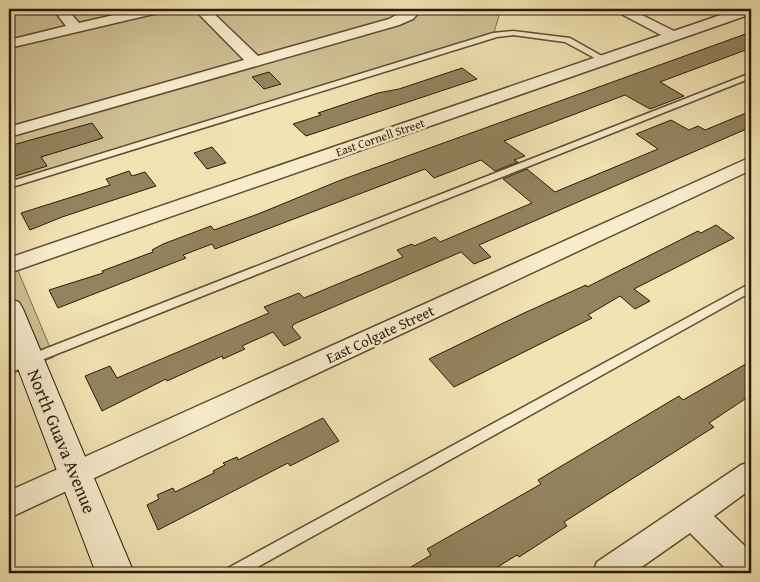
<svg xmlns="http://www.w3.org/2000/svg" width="760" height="582" viewBox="0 0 760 582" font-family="'Gentium Book Plus',serif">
	<rect width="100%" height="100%" fill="#f2e3b3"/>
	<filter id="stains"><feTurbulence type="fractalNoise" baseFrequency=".004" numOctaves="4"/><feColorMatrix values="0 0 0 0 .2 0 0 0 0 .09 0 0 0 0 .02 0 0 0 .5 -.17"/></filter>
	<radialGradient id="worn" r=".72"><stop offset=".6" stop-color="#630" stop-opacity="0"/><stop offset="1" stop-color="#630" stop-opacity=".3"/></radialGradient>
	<!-- green -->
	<path fill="#d0c195" stroke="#7e6e4c" d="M 9,9 L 501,9 L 492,39 L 9,188 Z
		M 9,249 L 54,357 L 9,375 Z"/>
	<!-- building -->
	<path fill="#93835f" stroke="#2c1b03" d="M 751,32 L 751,48 L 660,82 L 684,96 L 650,109 L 625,95 L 504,141 L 525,156 L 514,160 L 518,162 L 495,171 L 481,160 L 434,178 L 425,169 L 215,249 L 212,244 L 183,255 L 186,258 L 58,308 L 49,290 L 103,273 L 102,271 L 153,252 L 152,250 L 163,244 L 211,226 L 214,230 L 258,214 L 341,180 Z
		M 462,68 L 477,79 L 306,136 L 293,124 L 321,115 L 318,113 L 378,93 L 399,89 Z
		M 269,72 L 281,84 L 264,89 L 252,77 Z
		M 751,111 L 751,127 L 479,245 L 491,257 L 474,264 L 461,252 L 294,324 L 292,327 L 301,338 L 284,346 L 273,332 L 242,346 L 245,349 L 223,359 L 222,356 L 167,381 L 166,379 L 102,411 L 85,376 L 110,366 L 117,378 L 269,313 L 264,307 L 299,293 L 304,298 L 403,257 L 397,250 L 412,244 L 414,246 L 435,237 L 440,242 L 532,203 L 503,179 L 527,169 L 555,192 L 658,149 L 636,134 L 671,120 L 689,130 L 698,126 L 705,130 Z
		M 92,123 L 103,138 L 41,157 L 47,166 L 9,178 L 9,146 Z
		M 212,147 L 226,163 L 207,169 L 194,153 Z
		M 129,171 L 132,176 L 145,172 L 156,186 L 62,217 L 30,230 L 21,213 L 110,185 L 106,179 Z
		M 716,225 L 734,238 L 634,289 L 650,301 L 635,309 L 620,296 L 588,315 L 592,318 L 454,387 L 429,359 L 522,314 L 586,285 L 587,287 L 698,231 L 701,233 Z
		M 751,361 L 751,395 L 709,423 L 714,427 L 564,522 L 567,526 L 519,557 L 517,555 L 488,573 L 401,573 L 431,555 L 427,549 L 541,484 L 538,480 L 679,396 L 683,400 Z
		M 323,418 L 339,441 L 290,466 L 288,463 L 158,530 L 147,505 L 159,499 L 157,495 L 173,488 L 175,492 L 214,473 L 213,471 L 225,465 L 223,463 L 237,457 L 238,460 Z"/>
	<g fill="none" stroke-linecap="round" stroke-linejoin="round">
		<!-- lane casing -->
		<g stroke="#5e4d2f" stroke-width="3">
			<path id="lane" d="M 723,9 L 731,9 L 741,14 L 735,15 Z
				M 513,31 L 570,38 L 609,60 L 602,62 L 565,42 L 513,35 L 497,37 L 9,188 L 9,182 L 493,33 Z
				M 751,73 L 751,78 L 9,373 L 9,363 Z
				M 751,283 L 751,292 L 247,573 L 225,573 L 228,568 Z"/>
		</g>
		<!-- street casing -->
		<g stroke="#5e4d2f" stroke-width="3">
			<path id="street" d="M 53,9 L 67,9 L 79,23 L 140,9 L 164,9 L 162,12 L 9,48 L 9,40 L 66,26 Z
				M 194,9 L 209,9 L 258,56 L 389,19 L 407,9 L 422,9 L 413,19 L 399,25 L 9,137 L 9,127 L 244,60 Z
				M 612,9 L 630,9 L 674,31 L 738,9 L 751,9 L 751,14 L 9,273 L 9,258 L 661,35 Z
				M 751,157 L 751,170 L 9,518 L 9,491 Z
				M 751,462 L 751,489 L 714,516 L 751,552 L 751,573 L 730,573 L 690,533 L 633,573 L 593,573 L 597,562 L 741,465 Z"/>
		</g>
		<!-- secondary casing -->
		<g stroke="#2c1b03" stroke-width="2">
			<path id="secondary" d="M 9,299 L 19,302 L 23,309 L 134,573 L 96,573 L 9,345 Z"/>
		</g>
		<!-- lane -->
		<use href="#lane" fill="#f7edce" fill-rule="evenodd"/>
		<!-- street -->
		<use href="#street" fill="#f7edce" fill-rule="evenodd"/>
		<!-- secondary -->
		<use href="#secondary" fill="#f7edce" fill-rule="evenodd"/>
	</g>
	<g text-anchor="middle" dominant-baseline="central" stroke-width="5" stroke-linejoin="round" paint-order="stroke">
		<!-- far-street labels -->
		<g font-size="12" fill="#2c1b03" stroke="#f7edce">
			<text transform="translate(380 137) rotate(-19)">East Cornell Street</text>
		</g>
		<!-- street labels -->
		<g font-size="15" fill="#2c1b03" stroke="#f7edce">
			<text transform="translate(380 334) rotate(-25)">East Colgate Street</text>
		</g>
		<!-- near-street labels -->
		<g font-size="18" fill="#2c1b03" stroke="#f7edce">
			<text transform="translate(62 441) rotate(68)">North Guava Avenue</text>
		</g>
	</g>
	<!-- margin -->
	<rect width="760" height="582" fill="none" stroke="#f2e3b3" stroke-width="30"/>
	<rect x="10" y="10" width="740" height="562" fill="none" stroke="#2c1b03" stroke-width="2.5"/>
	<rect x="15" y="15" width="730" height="552" fill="none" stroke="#2c1b03"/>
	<rect width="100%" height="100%" filter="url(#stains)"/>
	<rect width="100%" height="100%" fill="url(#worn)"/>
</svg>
